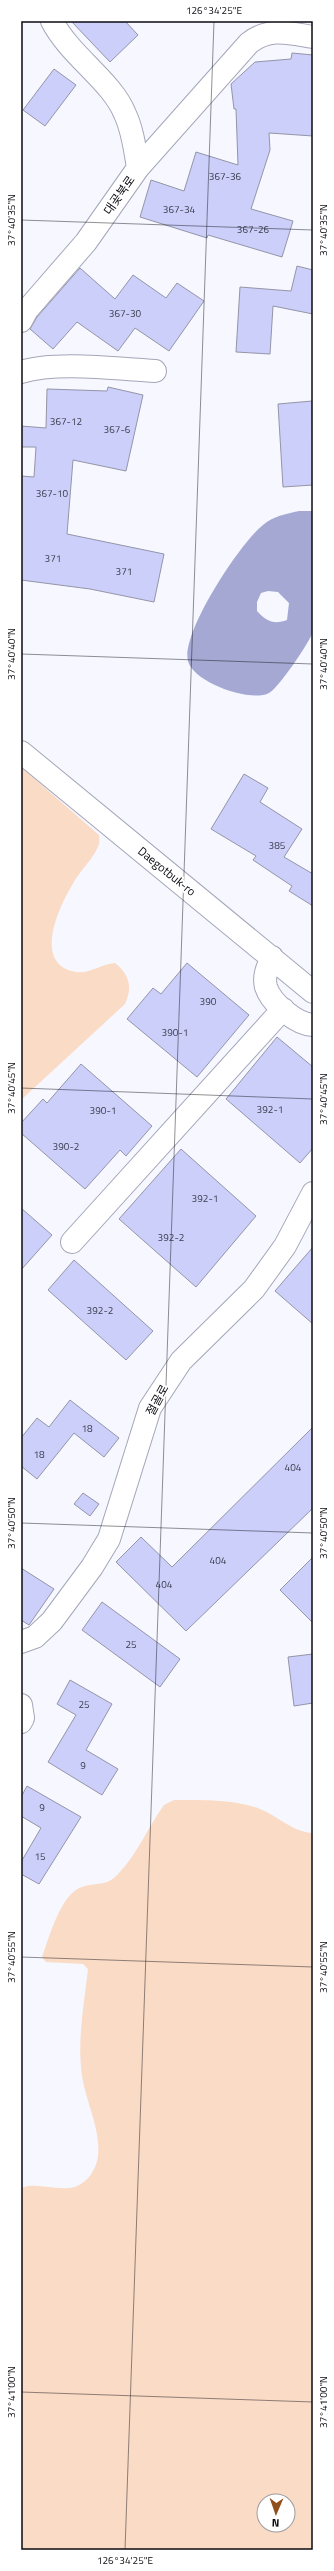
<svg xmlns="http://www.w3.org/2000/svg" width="334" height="2571" viewBox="0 0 334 2571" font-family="'Titillium Web','Noto Sans KR',sans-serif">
	<rect width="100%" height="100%" fill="#f6f7ff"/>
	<!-- green -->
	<path fill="#fadbc6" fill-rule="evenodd" d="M 21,767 L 99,835 C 99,838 100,842 99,844 C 95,856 84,867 77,877 C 62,900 29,964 76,972 C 89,974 102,964 115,963 C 129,974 133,987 125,1004 L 21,1100 Z
		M 174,1800 C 200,1800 235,1799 260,1809 C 278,1816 292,1832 313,1833 L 313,2550 L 21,2550 L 21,2188 C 40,2180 68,2198 86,2180 C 92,2175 97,2165 98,2156 C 101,2130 86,2102 82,2076 C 77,2040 84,2005 88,1969 L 83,1964 L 46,1962 L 42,1957 C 49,1938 61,1893 82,1887 C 96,1882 107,1887 118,1874 C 137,1855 148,1827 164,1805 ZM 264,2501 L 288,2501 L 288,2525 L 264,2525 Z"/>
	<!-- water -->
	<path fill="#a5a8d2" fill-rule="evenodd" d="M 299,511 L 313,511 L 313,632 C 309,643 278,689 269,693 C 250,703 193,682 188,661 C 181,633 240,543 263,525 C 273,516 286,514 299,511 ZM 268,591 L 278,592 L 289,603 L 287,620 C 274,625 266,621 257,611 L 257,602 L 261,593 Z"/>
	<!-- building -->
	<path fill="#cbcffa" stroke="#9495a7" d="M 71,21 L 125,21 L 138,35 L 110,62 Z
		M 292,53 L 313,55 L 313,136 L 269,133 L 270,150 L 251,209 L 293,221 L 282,257 L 208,235 L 207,238 L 140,217 L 151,180 L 184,191 L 196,152 L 238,165 L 236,109 L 234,109 L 231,84 L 255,62 L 291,59 Z
		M 54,69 L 76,85 L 45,126 L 23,110 Z
		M 297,266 L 313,270 L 313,314 L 273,306 L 270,354 L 236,352 L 240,287 L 291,291 Z
		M 80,268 L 115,299 L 133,275 L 166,298 L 177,283 L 204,301 L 169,351 L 135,328 L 118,351 L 77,322 L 53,349 L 30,329 L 37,317 Z
		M 108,387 L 143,395 L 126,471 L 73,460 L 67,534 L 164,554 L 154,602 L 90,589 L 21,580 L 21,476 L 34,477 L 36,447 L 21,447 L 21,426 L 46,428 L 47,389 L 107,391 Z
		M 312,401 L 313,485 L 283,487 L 278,404 Z
		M 244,774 L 268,788 L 260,802 L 302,829 L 284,857 L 313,874 L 313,906 L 289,891 L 292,886 L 253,860 L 256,856 L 211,829 Z
		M 187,963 L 249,1015 L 197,1077 L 127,1019 L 153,988 L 161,994 Z
		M 277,1037 L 313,1067 L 313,1148 L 300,1163 L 226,1099 Z
		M 81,1064 L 152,1126 L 126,1156 L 120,1150 L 85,1189 L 21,1133 L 21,1123 L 43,1099 L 47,1103 Z
		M 181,1149 L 256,1216 L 196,1287 L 119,1219 Z
		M 21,1208 L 52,1235 L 21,1270 Z
		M 313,1247 L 313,1324 L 275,1291 Z
		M 74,1260 L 153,1331 L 126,1360 L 48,1290 Z
		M 70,1400 L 119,1438 L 104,1457 L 74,1433 L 37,1479 L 21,1466 L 21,1438 L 37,1418 L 49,1427 Z
		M 313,1427 L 313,1508 L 186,1631 L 116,1562 L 141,1537 L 172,1567 Z
		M 83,1493 L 99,1504 L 90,1516 L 74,1504 Z
		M 313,1557 L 313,1623 L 280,1590 Z
		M 21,1568 L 54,1589 L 29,1625 L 21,1620 Z
		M 102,1602 L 180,1659 L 160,1687 L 82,1630 Z
		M 313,1654 L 313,1703 L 294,1706 L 288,1657 Z
		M 70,1680 L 112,1704 L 86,1750 L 118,1769 L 102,1795 L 48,1762 L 76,1715 L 57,1704 Z
		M 27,1786 L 81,1817 L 39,1884 L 21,1874 L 21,1862 L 41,1828 L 21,1816 L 21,1797 Z"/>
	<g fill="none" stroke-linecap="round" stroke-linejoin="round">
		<!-- minor casing -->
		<g stroke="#a4a6b8" stroke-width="24">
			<path id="minor" d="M 138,168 L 249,43 C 270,27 288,33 313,37
				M 21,321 L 27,310 L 86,242 L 138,168 C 135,150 133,131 125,114 C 112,81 70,56 52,21
				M 21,372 C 57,361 117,369 155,371
				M 21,752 L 313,992
				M 272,957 C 268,966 263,976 266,987 C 271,1003 296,1024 313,1025
				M 72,1242 L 283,1009
				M 21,1642 L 35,1637 L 52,1621 L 92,1567 L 109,1539 L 150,1408 L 181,1361 L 254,1289 L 285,1246 L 313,1193
				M 21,1705 L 23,1718 L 21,1722"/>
		</g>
		<!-- minor -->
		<use href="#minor" stroke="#fff" stroke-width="22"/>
	</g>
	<!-- ticks -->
	<path fill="none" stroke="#0b0b11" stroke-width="1" stroke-opacity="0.45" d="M 21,220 L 313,230M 21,654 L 313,664M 21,1088 L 313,1099M 21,1523 L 313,1533M 21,1957 L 313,1967M 21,2392 L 313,2402M 125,2550 L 214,21"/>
	<g text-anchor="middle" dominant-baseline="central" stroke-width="4" stroke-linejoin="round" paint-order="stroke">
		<!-- number labels -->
		<g font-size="10" fill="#3b3c4b">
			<text x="225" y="176">367-36</text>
			<text x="179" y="209">367-34</text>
			<text x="253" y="229">367-26</text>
			<text x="125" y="313">367-30</text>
			<text x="66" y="421">367-12</text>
			<text x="117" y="429">367-6</text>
			<text x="52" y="493">367-10</text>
			<text x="53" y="558">371</text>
			<text x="124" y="571">371</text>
			<text x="277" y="845">385</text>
			<text x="208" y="1001">390</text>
			<text x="175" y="1032">390-1</text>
			<text x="270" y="1109">392-1</text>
			<text x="103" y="1110">390-1</text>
			<text x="66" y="1146">390-2</text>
			<text x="205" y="1198">392-1</text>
			<text x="171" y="1237">392-2</text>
			<text x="100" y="1310">392-2</text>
			<text x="87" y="1428">18</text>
			<text x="39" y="1454">18</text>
			<text x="293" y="1467">404</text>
			<text x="218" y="1560">404</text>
			<text x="164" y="1584">404</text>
			<text x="131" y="1644">25</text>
			<text x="84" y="1704">25</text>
			<text x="83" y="1765">9</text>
			<text x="42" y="1807">9</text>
			<text x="40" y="1856">15</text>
		</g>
		<!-- street labels -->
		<g font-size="12" fill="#0b0b11" stroke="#fff">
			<text transform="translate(119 195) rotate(-55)">대곶북로</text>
			<text transform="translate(167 871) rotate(39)">Daegotbuk-ro</text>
			<text transform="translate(157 1400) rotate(-61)">절골로</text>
		</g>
	</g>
	<!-- border -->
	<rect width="334" height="2571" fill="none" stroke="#ffffff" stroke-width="44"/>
	<!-- north arrow -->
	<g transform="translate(276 2513) rotate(182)"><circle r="19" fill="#ffffff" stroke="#9d9da0"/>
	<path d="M0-3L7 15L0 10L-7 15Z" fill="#914f1c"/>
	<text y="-6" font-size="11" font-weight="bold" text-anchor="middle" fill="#0b0b11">N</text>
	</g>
	<rect x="22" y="22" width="290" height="2527" fill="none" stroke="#0b0b11" stroke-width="1.5"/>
	<g font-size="10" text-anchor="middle" fill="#0b0b11">
		<text x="214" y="14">126°34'25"E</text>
		<text transform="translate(11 220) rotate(-90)" y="4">37°40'35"N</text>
		<text transform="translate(323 230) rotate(-90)" y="4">37°40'35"N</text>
		<text transform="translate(11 654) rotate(-90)" y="4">37°40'40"N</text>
		<text transform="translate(323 664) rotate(-90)" y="4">37°40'40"N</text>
		<text transform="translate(11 1088) rotate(-90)" y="4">37°40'45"N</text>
		<text transform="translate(323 1099) rotate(-90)" y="4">37°40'45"N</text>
		<text transform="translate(11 1523) rotate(-90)" y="4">37°40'50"N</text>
		<text transform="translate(323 1533) rotate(-90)" y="4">37°40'50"N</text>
		<text transform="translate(11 1957) rotate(-90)" y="4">37°40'55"N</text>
		<text transform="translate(323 1967) rotate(-90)" y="4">37°40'55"N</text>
		<text transform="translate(11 2392) rotate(-90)" y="4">37°41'00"N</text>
		<text transform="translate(323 2402) rotate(-90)" y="4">37°41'00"N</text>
		<text x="125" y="2564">126°34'25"E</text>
	</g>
</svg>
